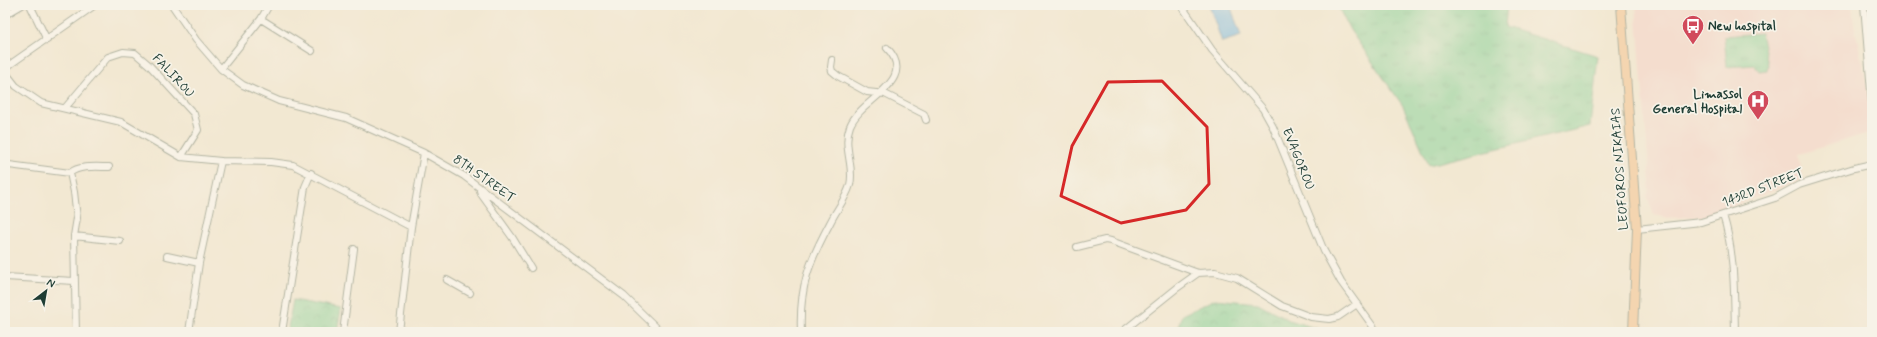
<svg xmlns="http://www.w3.org/2000/svg" width="1877" height="337" viewBox="0 0 1877 337" font-family="Mynerve,sans-serif">
	<defs>
		<pattern id="grass-tufts" width="24" height="20" patternUnits="userSpaceOnUse"><rect width="24" height="20" fill="#7ad094"/><path d="M3 7l-1-3M5 7V3M7 7l1-3M15 17l-1-3M17 17v-4M19 17l1-3" fill="none" stroke="#63aa7a"/></pattern>
		<pattern id="park-crowns" width="20" height="18" patternUnits="userSpaceOnUse"><rect width="20" height="18" fill="#7ad094"/><path d="M2 6a3 3 0 1 1 6 0M12 15a3 3 0 1 1 6 0" fill="none" stroke="#63aa7a"/></pattern>
	</defs>
	<rect width="100%" height="100%" fill="#f7f3e8"/>
	<filter id="ink" filterUnits="userSpaceOnUse"><feTurbulence type="fractalNoise" baseFrequency=".025" numOctaves="2"/><feDisplacementMap in="SourceGraphic" scale="8" xChannelSelector="R" yChannelSelector="G"/><feConvolveMatrix kernelMatrix="1 2 1 2 8 2 1 2 1" color-interpolation-filters="sRGB"/></filter>
	<filter id="wash" filterUnits="userSpaceOnUse"><feTurbulence type="fractalNoise" baseFrequency=".012" numOctaves="4" result="noise"/><feDisplacementMap in="SourceGraphic" scale="16" xChannelSelector="R" yChannelSelector="G"/><feGaussianBlur stdDeviation="0.9" result="paint"/><feColorMatrix in="noise" values="0 0 0 0 0 0 0 0 0 0 0 0 0 0 0 0 0 1.4 0 .05"/><feComposite in="paint" operator="in"/></filter>
	<g filter="url(#wash)">
		<rect width="100%" height="100%" fill="#f2e8d2"/>
		<!-- built -->
		<path fill="#f7d0ca" d="M 1636,5 L 1852,5 L 1854,24 L 1872,111 L 1872,132 L 1799,154 L 1802,179 L 1709,216 L 1667,218 L 1654,215 L 1647,197 L 1650,181 Z"/>
		<!-- grass -->
		<path fill="url(#grass-tufts)" stroke="#4c8664" d="M 1337,5 L 1507,5 L 1505,27 L 1598,56 L 1590,126 L 1429,165 L 1403,106 L 1350,30 Z
			M 1761,33 L 1768,65 L 1767,70 L 1759,71 L 1754,65 L 1727,67 L 1724,36 Z"/>
		<!-- park -->
		<path fill="url(#park-crowns)" stroke="#4c8664" d="M 1215,299 L 1258,303 L 1289,320 L 1328,332 L 1176,332 L 1182,315 Z
			M 293,300 L 341,309 L 337,332 L 287,332 Z"/>
		<!-- water -->
		<path fill="#71b7e7" stroke="#487a8e" d="M 1209,5 L 1230,5 L 1241,36 L 1222,42 Z"/>
	</g>
	<g filter="url(#ink)">
		<g fill="none" stroke-linecap="round" stroke-linejoin="round">
			<!-- minor casing -->
			<g stroke="#69796b" stroke-width="8">
				<path id="minor" d="M 30,5 L 47,40
					M 172,5 L 196,40 L 221,69 L 243,85 L 279,101 L 346,118 L 424,153 L 464,176 L 624,296 L 661,332
					M 1181,5 L 1212,50 L 1263,109 L 1273,127 L 1324,251 L 1341,282 L 1377,332
					M 1864,5 L 1872,104
					M 5,15 L 22,5
					M 261,19 L 312,51
					M 832,60 L 831,67 L 832,71 L 838,76 L 867,92 L 885,94 L 920,112 L 924,114 L 926,120
					M 5,68 L 95,5
					M 221,69 L 261,19 L 269,5
					M 5,72 L 16,86 L 41,103 L 121,122 L 181,157 L 221,161 L 271,162 L 293,165 L 411,227
					M 65,108 L 108,57 L 123,52 L 135,53 L 149,65 L 194,114 L 198,130 L 181,157
					M 9,165 L 70,173 C 80,165 96,167 109,167
					M 70,173 L 74,192 L 77,218 L 74,236 L 76,332
					M 479,187 L 481,194 L 512,237 L 531,268
					M 1723,215 C 1735,253 1734,293 1735,332
					M 1637,229 L 1701,222 L 1775,198 L 1799,185 L 1854,168 L 1872,164
					M 74,236 L 120,241
					M 1077,247 L 1105,240 L 1111,241 L 1198,273 L 1215,272 L 1237,278 L 1282,306 L 1311,317 L 1329,319 L 1338,317 L 1357,304
					M 167,256 L 199,263
					M 5,277 L 74,281
					M 447,280 L 470,293
					M 189,332 L 199,263 L 221,161
					M 282,332 L 305,187 L 311,173
					M 343,332 L 354,249
					M 399,332 L 411,227 L 424,153
					M 801,332 C 799,287 809,262 830,223 C 836,210 846,199 850,185 C 855,166 842,147 850,126 C 861,98 919,82 887,48
					M 1122,332 L 1177,288 L 1198,273"/>
			</g>
			<!-- major casing -->
			<g stroke="#69796b" stroke-width="10">
				<path id="major" d="M 1621,5 L 1637,229 L 1633,332"/>
			</g>
			<!-- minor -->
			<use href="#minor" stroke="#fff" stroke-width="6"/>
			<!-- major -->
			<use href="#major" stroke="#f7be87" stroke-width="8"/>
		</g>
	</g>
	<!-- marked area -->
	<path d="M0 0H1877V337H0ZM 1162,81 L 1207,127 L 1209,184 L 1186,210 L 1121,223 L 1061,196 L 1072,146 L 1108,82 Z" fill="#f2e8d2" fill-opacity=".55" fill-rule="evenodd"/>
	<path fill="none" stroke="#d62828" stroke-width="3" stroke-linejoin="round" d="M 1162,81 L 1207,127 L 1209,184 L 1186,210 L 1121,223 L 1061,196 L 1072,146 L 1108,82 Z"/>
	<!-- icons -->
	<defs>
		<g id="bus-pin" transform="scale(1.15)"><path d="M0 17L-7.5 6A9.5 9.5 0 1 1 7.5 6Z" fill="#d1495b" stroke="#f7f3e8"/><path d="M-5-6H5V4H4V6H2V4H-2V6H-4V4H-5ZM-3.5-4V0h7V-4ZM-3.5 1.2v1.5H-2V1.2ZM2 1.2v1.5H3.5V1.2Z" fill="#fff"/></g>
		<g id="hospital-pin" transform="scale(1.15)"><path d="M0 17L-7.5 6A9.5 9.5 0 1 1 7.5 6Z" fill="#d1495b" stroke="#f7f3e8"/><path d="M-5-5h3v3.5h4V-5h3V5h-3V1.5h-4V5h-3Z" fill="#fff"/></g>
	</defs>
	<g fill-rule="evenodd">
		<use href="#bus-pin" x="1693" y="26"/>
		<use href="#hospital-pin" x="1758" y="101"/>
	</g>
	<g text-anchor="middle" dominant-baseline="central" stroke-width="3.5" stroke-linejoin="round" paint-order="stroke">
		<!-- poi labels -->
		<g font-size="13" font-weight="bold" fill="#1f3d34" stroke="#f7f3e8" text-anchor="start">
			<text x="1708" y="26">New hospital</text>
			<text x="1742" y="94" text-anchor="end">Limassol<tspan x="1742" dy="15">General Hospital</tspan></text>
		</g>
		<!-- street labels -->
		<g font-size="13" fill="#1f3d34" stroke="#f7f3e8">
			<text transform="translate(173 76) rotate(47)">FALIROU</text>
			<text transform="translate(1298 159) rotate(68)">EVAGOROU</text>
			<text transform="translate(1620 169) rotate(-94)">LEOFOROS NIKAIAS</text>
			<text transform="translate(484 179) rotate(35)">8TH STREET</text>
			<text transform="translate(1763 188) rotate(-21)">143RD STREET</text>
		</g>
	</g>
	<!-- margin -->
	<rect width="1877" height="337" fill="none" stroke="#f7f3e8" stroke-width="20"/>
	<!-- north arrow -->
	<g transform="translate(46 291) rotate(31)" stroke="#f7f3e8" stroke-width="3" paint-order="stroke">
	<path d="M0-3L7 15L0 10L-7 15Z" fill="#1f3d34"/>
	<text y="-6" font-size="11" font-weight="bold" text-anchor="middle" fill="#1f3d34">N</text>
	</g>
</svg>
